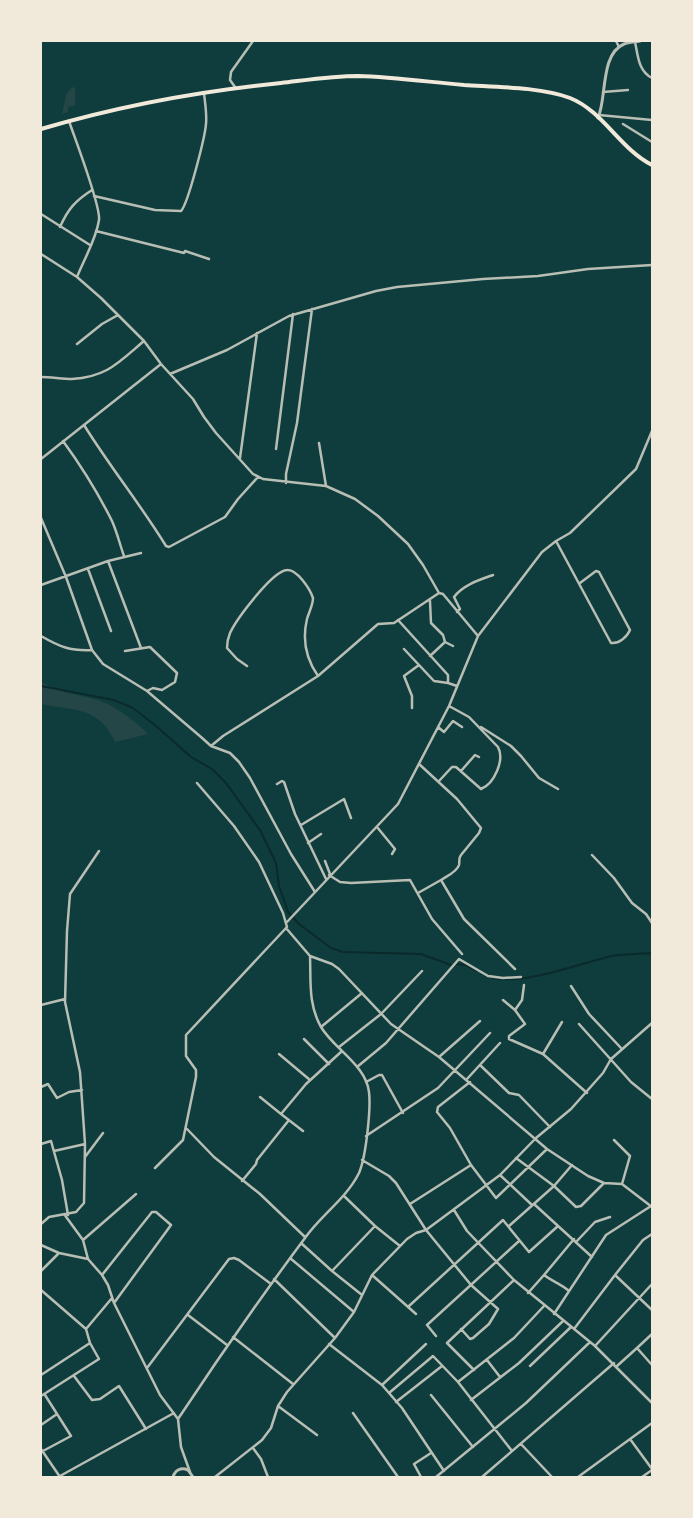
<svg xmlns="http://www.w3.org/2000/svg" width="693" height="1518" viewBox="0 0 693 1518" font-family="'Space Grotesk',sans-serif">
	<rect width="100%" height="100%" fill="#0f3d3e"/>
	<!-- green -->
	<path fill="#244646" d="M 72,87 L 75,88 L 75,105 L 68,107 L 68,112 L 62,114 L 66,95 Z
		M 41,682 C 58,692 75,694 94,699 C 113,704 134,720 148,734 L 115,742 C 99,706 74,711 41,704 Z"/>
	<g fill="none" stroke-linecap="round" stroke-linejoin="round">
		<!-- stream -->
		<path stroke="#0a2a2b" stroke-width="2" d="M 41,686 L 114,700 L 133,708 L 156,726 L 191,757 L 212,769 L 226,783 L 260,830 L 276,863 L 279,886 L 288,912 L 299,924 L 331,948 L 343,952 L 421,954 L 451,965
			M 456,964 L 466,965 L 477,971
			M 483,974 C 511,991 580,963 612,956 C 625,954 639,954 652,953"/>
		<!-- minor -->
		<path stroke="#b8beb3" stroke-width="2.5" d="M 616,41 L 619,47
			M 635,42 C 638,55 638,71 652,78
			M 235,87 L 230,80 L 231,72 L 253,41
			M 603,92 L 628,90
			M 599,115 L 652,120
			M 69,121 C 75,139 101,206 99,220 C 96,240 84,259 77,277
			M 623,124 L 652,142
			M 94,196 L 155,210 L 181,211 C 188,204 205,137 206,124 C 207,114 205,103 204,93
			M 41,214 L 90,245
			M 60,227 C 68,209 75,201 92,190
			M 96,231 L 184,253 L 185,251 L 209,259
			M 41,254 L 77,277 L 101,298 L 144,341 L 161,364 L 193,399 L 204,417 L 216,433 L 253,474 L 263,479 L 326,486 L 355,499 L 378,516 L 408,544 L 423,565 L 439,593 L 443,594 L 478,636
			M 77,344 L 102,324 L 118,315
			M 170,374 L 227,350 L 289,316 L 376,291 L 397,287 L 483,279 L 538,276 L 588,269 L 652,265
			M 41,377 C 51,377 62,379 72,379 C 107,377 119,362 144,341
			M 84,425 C 110,467 141,505 166,546 L 169,547 L 225,517 L 238,499 L 258,477
			M 63,441 C 82,467 98,493 112,521 C 117,532 120,545 124,556
			M 319,443 L 326,486
			M 276,449 L 293,314
			M 240,458 L 257,333
			M 41,459 L 161,364
			M 286,483 L 286,474 L 297,423 L 312,309
			M 41,518 L 66,577 L 92,650 L 103,664 L 147,691 L 201,737 L 211,746 L 230,753 L 239,762 L 250,778 L 291,854 L 315,892
			M 556,541 L 611,643 C 619,644 627,637 630,630 L 599,572 L 596,571 L 580,583
			M 108,561 L 141,648
			M 88,569 L 111,631
			M 41,585 L 108,561 L 141,553
			M 430,601 L 431,623 L 443,635 L 445,642
			M 457,612 L 460,609 L 454,597 C 463,585 479,580 493,575
			M 398,620 L 448,675 L 448,683 L 457,686
			M 41,636 C 60,647 70,651 92,650
			M 404,649 L 434,681 L 448,683
			M 125,651 L 150,647 L 177,673 L 175,682 L 162,690 L 153,688 L 147,691
			M 430,656 L 445,642 L 453,646
			M 247,666 L 237,659 L 227,648 C 227,643 228,638 230,633 C 236,620 272,571 287,570 C 297,569 310,589 313,598 C 313,605 309,612 307,619 C 302,640 306,659 318,676
			M 412,708 L 412,696 L 404,676 L 419,665
			M 438,727 L 444,732 L 453,721 L 462,727
			M 481,727 L 511,746 L 521,756 L 539,778 L 558,789
			M 211,746 L 223,736 L 318,676 L 378,624 L 394,623 L 439,593
			M 419,764 L 457,799 L 481,828 L 479,833 L 461,855 C 458,859 460,861 459,865 C 457,872 447,876 441,880
			M 461,771 L 475,755 L 479,757
			M 439,781 L 452,767 L 456,767 L 481,789 C 494,784 505,760 498,747 L 469,717 L 449,706
			M 277,784 L 282,781 L 284,782 L 295,814 L 326,879
			M 301,825 L 344,799 L 351,818
			M 377,827 L 395,849 L 392,854
			M 308,843 L 321,834
			M 592,855 L 614,878 L 632,903 L 646,914 L 652,923
			M 325,861 L 330,874
			M 329,875 L 340,882 L 351,883 L 410,880 L 432,919 L 462,954
			M 418,893 L 441,880 L 464,919 L 515,969
			M 287,922 L 398,804 L 449,706 L 478,636 L 542,552 L 556,541 L 570,533 L 636,469 L 652,431
			M 310,956 L 332,964 L 339,969 L 391,1024 L 439,1057 L 547,1149 L 588,1176 L 604,1183 L 622,1184 L 652,1207
			M 524,985 L 522,1000 L 515,1010 L 525,1024 L 509,1036 L 509,1039 L 543,1054 L 587,1093
			M 571,986 L 589,1014 L 621,1048
			M 503,1000 L 515,1010
			M 41,1005 L 65,999
			M 579,1024 L 631,1082 L 652,1099
			M 321,1027 L 362,993
			M 304,1039 L 329,1064
			M 339,1047 L 381,1014 L 422,971
			M 279,1054 L 310,1080
			M 543,1054 L 562,1022
			M 439,1057 L 480,1021
			M 480,1065 L 509,1093 L 519,1095 L 550,1127
			M 357,1067 L 386,1043 L 459,959 L 488,976 L 503,978 L 521,977
			M 467,1079 L 500,1043
			M 366,1082 L 379,1075 L 382,1075 L 403,1113
			M 470,1082 L 438,1107 L 437,1112 L 450,1128 L 471,1165 L 496,1198 L 547,1149
			M 41,1087 L 48,1084 L 57,1098 L 69,1092 L 82,1090
			M 260,1097 L 281,1114
			M 187,1129 L 214,1157 L 260,1194 L 305,1237
			M 303,1131 L 281,1114 L 306,1084 L 342,1051
			M 366,1136 L 438,1088 L 490,1033
			M 614,1140 L 630,1156 L 622,1184
			M 41,1144 L 51,1141 L 62,1180 L 68,1215
			M 54,1151 L 85,1144
			M 85,1157 L 103,1133
			M 516,1158 L 554,1186 L 576,1207 L 581,1206 L 604,1183
			M 362,1160 L 389,1176 L 396,1183 L 426,1230 L 471,1285 L 498,1309 L 489,1324 L 473,1338 L 470,1339 L 461,1329
			M 155,1168 L 183,1140 L 196,1077 L 196,1070 L 186,1056 L 186,1035 L 287,927 L 283,913 L 259,862 L 234,826 L 197,783
			M 500,1175 L 532,1205
			M 242,1181 L 256,1164 L 257,1160 L 289,1120
			M 344,1196 L 375,1226 L 400,1246
			M 410,1204 L 471,1165
			M 534,1204 L 592,1257
			M 454,1210 L 467,1231 L 514,1280 L 595,1346 L 652,1403
			M 64,1214 L 83,1240 L 88,1259 L 102,1275 L 108,1285 L 114,1303 L 160,1395 L 178,1419 L 181,1447 L 190,1472
			M 41,1224 L 49,1217 L 76,1212 L 84,1203 L 85,1144 L 80,1072 L 65,1002 L 67,931 L 70,894 L 99,851
			M 509,1226 L 554,1186 L 572,1165
			M 83,1240 L 136,1194
			M 576,1242 L 595,1222 L 610,1217
			M 301,1243 L 332,1271 L 375,1226
			M 41,1245 L 59,1253 L 88,1259
			M 290,1258 L 354,1312
			M 41,1271 L 59,1253
			M 332,1271 L 362,1295
			M 102,1275 L 152,1212 L 156,1212 L 171,1225 L 114,1303
			M 372,1275 L 416,1314
			M 544,1275 L 574,1239
			M 615,1275 L 643,1240 L 652,1234
			M 274,1279 L 335,1338
			M 41,1290 L 86,1329 L 90,1343 L 41,1375
			M 528,1293 L 544,1275 C 553,1282 560,1283 569,1291
			M 409,1306 L 503,1220 L 529,1252 L 558,1226
			M 554,1314 L 606,1235 L 651,1206
			M 188,1315 L 227,1345
			M 86,1329 L 112,1298
			M 574,1329 L 615,1275 L 652,1310
			M 652,1334 L 637,1348 L 652,1365
			M 436,1336 L 427,1325 L 519,1241
			M 233,1337 L 293,1384
			M 329,1344 L 382,1385 L 402,1408 L 444,1471
			M 595,1346 L 652,1284
			M 487,1360 L 500,1377
			M 530,1366 L 571,1327
			M 617,1366 L 637,1348
			M 147,1368 L 229,1259 L 234,1258 L 239,1260 L 271,1284
			M 474,1370 L 447,1343 L 514,1280
			M 74,1376 L 92,1400 L 100,1399 L 119,1386 L 146,1429
			M 458,1382 L 514,1338 L 544,1306
			M 382,1385 L 426,1344
			M 389,1393 L 433,1356 L 458,1382 L 512,1451
			M 431,1395 L 473,1447
			M 41,1396 L 99,1359 L 90,1343
			M 471,1400 L 519,1363 L 563,1321
			M 396,1402 L 442,1366
			M 278,1406 L 317,1435
			M 353,1413 L 398,1477
			M 178,1419 C 219,1357 261,1297 305,1238 C 321,1215 346,1199 359,1173 C 366,1157 371,1109 369,1092 C 366,1065 334,1049 321,1027 C 308,1004 311,981 310,956 L 286,928
			M 41,1425 L 57,1414
			M 630,1439 L 652,1469
			M 521,1444 L 552,1477
			M 253,1448 L 261,1459 L 268,1477
			M 41,1449 L 60,1477
			M 43,1451 L 71,1436 L 45,1395
			M 60,1476 L 174,1413
			M 215,1477 L 262,1440 L 271,1428 L 278,1406 L 287,1392 L 335,1338 L 354,1312 L 372,1275 L 407,1239 L 416,1233 L 426,1230 L 500,1175 L 536,1138 L 571,1109 L 603,1073 L 611,1059 L 652,1023
			M 421,1477 L 414,1464 L 431,1453
			M 436,1477 L 526,1403 L 590,1342
			M 482,1477 L 614,1363
			M 578,1477 L 652,1423
			M 642,1477 L 652,1470"/>
		<!-- tertiary -->
		<path stroke="#b8beb3" stroke-width="3" d="M 598,118 C 607,98 600,54 624,44 C 629,42 635,42 640,41
			M 173,1477 C 175,1470 181,1467 188,1470 L 193,1477"/>
		<!-- trunk -->
		<path stroke="#f1e9da" stroke-width="4" d="M 41,129 C 119,106 200,91 281,83 C 307,80 333,76 358,76 C 393,77 429,82 464,85 C 496,87 541,87 570,98 C 603,111 620,149 652,165"/>
	</g>
	<!-- border -->
	<rect width="693" height="1518" fill="none" stroke="#f1e9da" stroke-width="84"/>
</svg>
